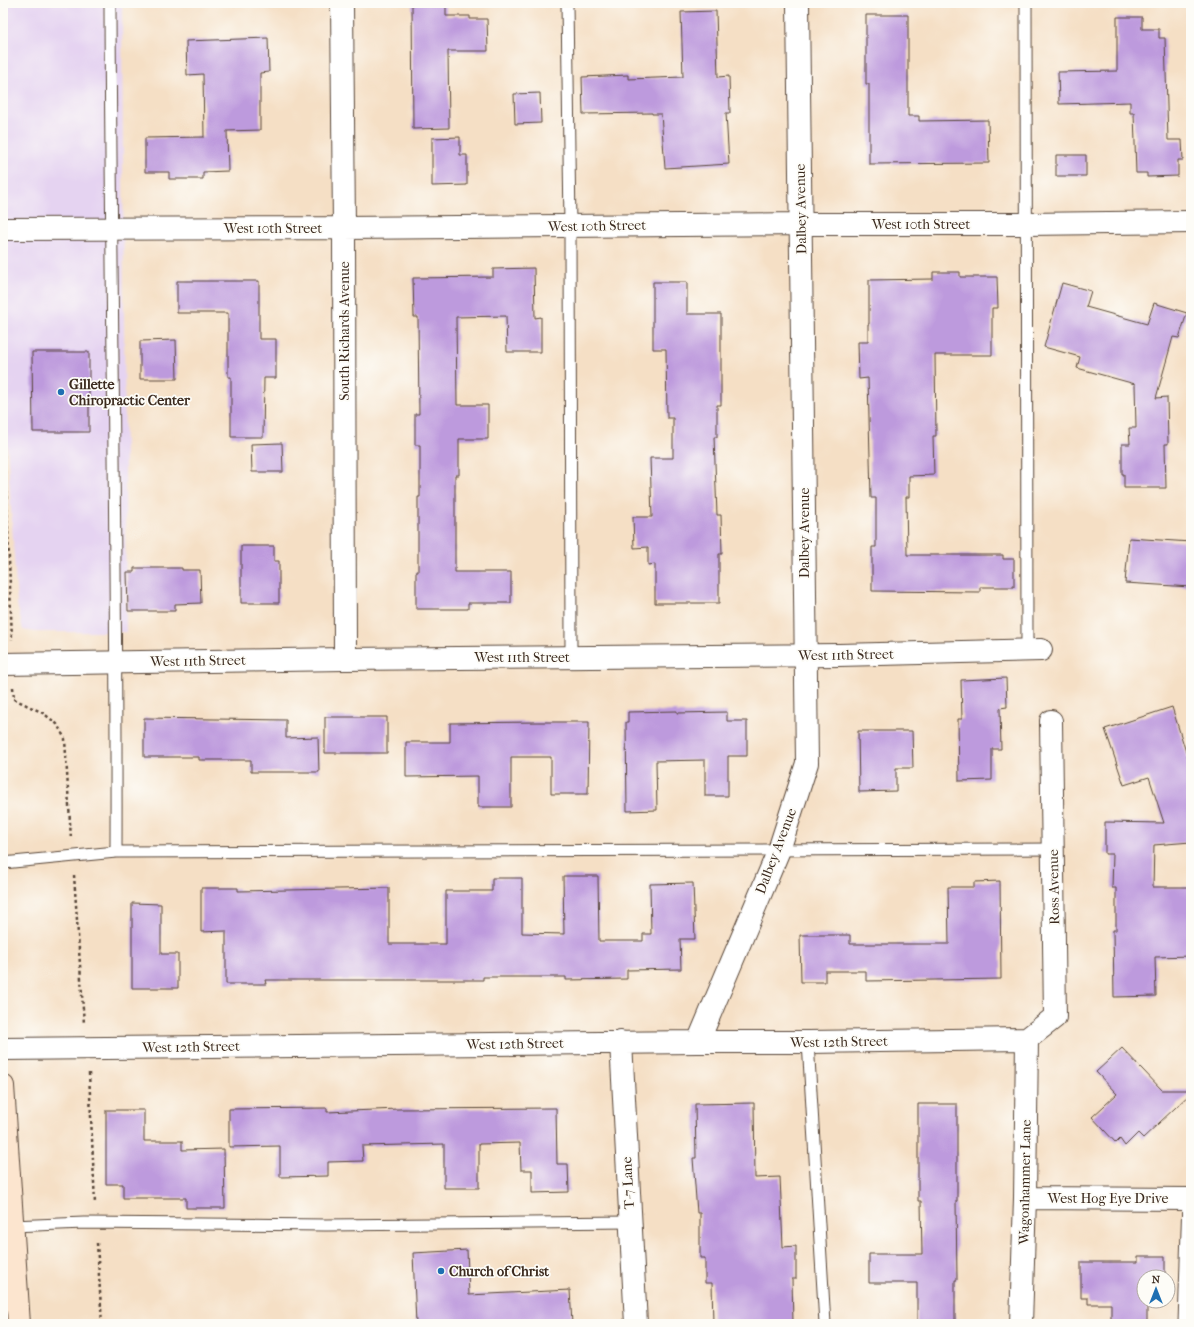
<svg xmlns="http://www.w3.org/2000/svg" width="1194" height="1327" viewBox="0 0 1194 1327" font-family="'IM FELL French Canon',serif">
	<rect width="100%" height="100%" fill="#fdfcf7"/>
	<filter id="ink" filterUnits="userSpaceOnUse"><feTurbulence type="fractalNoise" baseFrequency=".025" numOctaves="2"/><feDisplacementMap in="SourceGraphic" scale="8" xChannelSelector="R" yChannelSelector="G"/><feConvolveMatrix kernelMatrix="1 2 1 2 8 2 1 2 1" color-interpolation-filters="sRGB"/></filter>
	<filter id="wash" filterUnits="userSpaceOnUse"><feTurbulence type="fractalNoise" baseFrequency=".012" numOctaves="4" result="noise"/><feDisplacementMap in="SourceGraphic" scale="16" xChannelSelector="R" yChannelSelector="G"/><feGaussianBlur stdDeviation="0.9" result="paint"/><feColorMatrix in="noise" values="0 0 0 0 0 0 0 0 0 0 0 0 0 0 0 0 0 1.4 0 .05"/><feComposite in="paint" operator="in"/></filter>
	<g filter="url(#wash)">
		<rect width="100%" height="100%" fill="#f5dfc5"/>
		<!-- built -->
		<path fill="#e5d3f1" d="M 3,3 L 122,3 L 126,632 L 36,632 L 23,630 L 17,604 L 3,379 Z"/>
		<g id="blocks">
			<!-- building -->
			<path fill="#bd9add" d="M 412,3 L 446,3 L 446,16 L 470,16 L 470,19 L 487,19 L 488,51 L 448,51 L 449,128 L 413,129 Z
				M 716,11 L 718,77 L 729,76 L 730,113 L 726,113 L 729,164 L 665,168 L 661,114 L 652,114 L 652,113 L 583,114 L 582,77 L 628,75 L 628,79 L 683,77 L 681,12 Z
				M 866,15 L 908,15 L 908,116 L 919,116 L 919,121 L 988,120 L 989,163 L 869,164 L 869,84 L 866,84 Z
				M 1117,17 L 1142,17 L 1142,29 L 1159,29 L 1159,38 L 1165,38 L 1168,140 L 1182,140 L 1183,160 L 1178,160 L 1178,176 L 1147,177 L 1147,173 L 1136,173 L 1134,113 L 1130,113 L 1130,102 L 1059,104 L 1058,72 L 1117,71 Z
				M 268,38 L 269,72 L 260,73 L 260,130 L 227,131 L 228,171 L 203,172 L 203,179 L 169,179 L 169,172 L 145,172 L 145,138 L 204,137 L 203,74 L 187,75 L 186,41 Z
				M 540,93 L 541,123 L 515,124 L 514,94 Z
				M 460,137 L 460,155 L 467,155 L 467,185 L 432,186 L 432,138 Z
				M 1056,155 L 1086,155 L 1086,176 L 1056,176 Z
				M 534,268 L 535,318 L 541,317 L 541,352 L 507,352 L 506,316 L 456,317 L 457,405 L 488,405 L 488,439 L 459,439 L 459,475 L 455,475 L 455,572 L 511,572 L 511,603 L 468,603 L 468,609 L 416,609 L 416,572 L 418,572 L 418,497 L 420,497 L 420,445 L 415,445 L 415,414 L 419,414 L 418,317 L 414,317 L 413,278 L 493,277 L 493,269 Z
				M 933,272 L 960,272 L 960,277 L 997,277 L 998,308 L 992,308 L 992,355 L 935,355 L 936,436 L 933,436 L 934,475 L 909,476 L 909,497 L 906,497 L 907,555 L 1003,555 L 1003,559 L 1014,559 L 1014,587 L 980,587 L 980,592 L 872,591 L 872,547 L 876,547 L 876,498 L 871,498 L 868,378 L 859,379 L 858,342 L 868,342 L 868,324 L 869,324 L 869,280 L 933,279 Z
				M 177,281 L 259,281 L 259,339 L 276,339 L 276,378 L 264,378 L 263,437 L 231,437 L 231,377 L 228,377 L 228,313 L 177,313 Z
				M 653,282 L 687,282 L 687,314 L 721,314 L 721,405 L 717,405 L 717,437 L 714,437 L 717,515 L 721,515 L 722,554 L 719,554 L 719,603 L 655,603 L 655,564 L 648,565 L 648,547 L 634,548 L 633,517 L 652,517 L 650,458 L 673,458 L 673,418 L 667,418 L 666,349 L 653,349 Z
				M 1062,283 L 1091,291 L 1086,307 L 1147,324 L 1154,303 L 1187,313 L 1179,338 L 1173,337 L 1156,398 L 1167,397 L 1168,444 L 1165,444 L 1166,488 L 1124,488 L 1124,474 L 1122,474 L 1122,444 L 1130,444 L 1129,428 L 1136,428 L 1135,384 L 1077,368 L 1080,357 L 1044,347 Z
				M 176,340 L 177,379 L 140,379 L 140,341 Z
				M 32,352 L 89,352 L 89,432 L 33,432 Z
				M 282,443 L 283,472 L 252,472 L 251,444 Z
				M 1129,538 L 1191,542 L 1191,587 L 1125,583 Z
				M 241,546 L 274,546 L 274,561 L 279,561 L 279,603 L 241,603 Z
				M 134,568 L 182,568 L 182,570 L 200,570 L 201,603 L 175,604 L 175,611 L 128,611 L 127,572 L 134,572 Z
				M 1006,678 L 1007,707 L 1000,708 L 1001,749 L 992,749 L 992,780 L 959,781 L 958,719 L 962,719 L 961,680 Z
				M 1172,707 L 1191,768 L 1191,842 L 1154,845 L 1153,887 L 1191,887 L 1191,956 L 1155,957 L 1156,996 L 1114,997 L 1113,930 L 1116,930 L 1116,888 L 1112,888 L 1113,854 L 1105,854 L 1105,822 L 1164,823 L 1149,777 L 1124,785 L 1105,729 Z
				M 677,711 L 677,713 L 727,712 L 727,721 L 747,721 L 747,756 L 728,756 L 728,796 L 705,796 L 705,760 L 656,761 L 657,810 L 627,811 L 626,722 L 628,722 L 628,712 Z
				M 325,717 L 387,717 L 387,753 L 325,753 Z
				M 144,718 L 286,720 L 286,738 L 318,737 L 319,772 L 251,772 L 251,760 L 199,760 L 199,757 L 144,757 Z
				M 538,722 L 589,722 L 588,794 L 551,794 L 551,757 L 511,757 L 511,807 L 478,807 L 478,776 L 406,777 L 406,742 L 450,742 L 450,723 Z
				M 858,731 L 912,731 L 913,768 L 896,768 L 896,791 L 859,792 Z
				M 563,876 L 598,876 L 599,941 L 643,941 L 643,934 L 651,934 L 650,884 L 693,883 L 695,939 L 680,939 L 681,969 L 627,970 L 627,979 L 566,980 L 566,977 L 483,977 L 483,980 L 265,980 L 266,984 L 226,984 L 226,931 L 201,932 L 201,888 L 238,888 L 238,891 L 389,888 L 389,944 L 446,944 L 446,891 L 492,891 L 492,878 L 522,878 L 522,933 L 564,934 Z
				M 1000,881 L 1001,979 L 866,981 L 866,971 L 825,971 L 825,982 L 801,982 L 800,935 L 850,935 L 850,944 L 949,944 L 948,887 L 974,887 L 974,882 Z
				M 132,903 L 161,904 L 161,954 L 178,954 L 178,988 L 132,988 Z
				M 1122,1048 L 1162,1090 L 1191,1090 L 1191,1093 L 1143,1138 L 1138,1133 L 1125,1146 L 1120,1139 L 1116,1143 L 1092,1117 L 1117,1094 L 1096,1072 Z
				M 754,1103 L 755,1178 L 780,1177 L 783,1247 L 796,1246 L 796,1279 L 792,1279 L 793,1324 L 713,1324 L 712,1283 L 705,1283 L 705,1258 L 700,1258 L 700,1213 L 697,1213 L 693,1158 L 696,1158 L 695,1104 Z
				M 918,1104 L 957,1104 L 957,1201 L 956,1201 L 957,1280 L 955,1280 L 955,1324 L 917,1324 L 917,1283 L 869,1283 L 869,1254 L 922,1254 L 921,1201 L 918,1201 Z
				M 327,1108 L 327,1112 L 398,1109 L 556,1108 L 557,1164 L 568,1164 L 569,1192 L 532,1193 L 532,1170 L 521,1170 L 520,1143 L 479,1144 L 479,1188 L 444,1188 L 444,1144 L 362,1146 L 363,1161 L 328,1162 L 328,1176 L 280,1177 L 280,1146 L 229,1147 L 229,1109 Z
				M 106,1110 L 144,1110 L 144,1141 L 182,1141 L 182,1150 L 224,1149 L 225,1208 L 186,1208 L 186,1198 L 123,1198 L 123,1184 L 106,1184 Z
				M 467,1250 L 469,1295 L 570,1290 L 572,1324 L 416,1324 L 413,1253 Z
				M 1138,1256 L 1165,1256 L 1165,1277 L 1144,1277 L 1144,1301 L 1147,1301 L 1147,1324 L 1111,1324 L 1111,1304 L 1088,1304 L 1088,1298 L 1081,1298 L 1081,1262 L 1138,1262 Z"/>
		</g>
	</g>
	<g filter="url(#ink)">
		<use href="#blocks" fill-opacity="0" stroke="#574537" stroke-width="1"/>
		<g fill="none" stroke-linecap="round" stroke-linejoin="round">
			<!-- lane casing -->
			<g stroke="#574537" stroke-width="13">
				<path id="lane" d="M 110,3 C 111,286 117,569 116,852
					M 567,3 L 570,226 L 571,657
					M 1026,3 L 1027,651
					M 3,863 L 116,852 L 1053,849
					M 808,1042 L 825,1324
					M 12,1226 L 84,1223 L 326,1225 L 630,1222
					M 1184,1324 L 1188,1199"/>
			</g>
			<!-- street casing -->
			<g stroke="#574537" stroke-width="24">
				<path id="street" d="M 342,3 L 344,228 L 345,659
					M 3,229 L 344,228 L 802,224 L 1026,224 L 1191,222
					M 3,664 L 345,659 L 839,655 L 1041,650
					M 1027,1039 L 1055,1017 L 1051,721
					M 621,1042 L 636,1324
					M 698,1042 L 779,850 L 807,763 L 798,3
					M 3,1049 L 698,1042 L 808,1042 L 1027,1039
					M 1025,1198 L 1191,1199
					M 1021,1324 L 1025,1198 L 1027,1039"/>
			</g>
			<!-- secondary casing -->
			<g stroke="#574537" stroke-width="24">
				<path id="secondary" d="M 3,1086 L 19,1324"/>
			</g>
			<!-- path -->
			<path stroke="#574537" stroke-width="2.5" stroke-dasharray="3 3" stroke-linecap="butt" d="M 3,442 L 7,506 L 12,640
				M 13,687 L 14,699 L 43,713 L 57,724 L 65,739 L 71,839
				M 74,875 L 84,1024
				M 89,1073 L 95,1204
				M 97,1243 L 102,1324"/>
			<!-- lane -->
			<use href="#lane" stroke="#fff" stroke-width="11"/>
			<!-- street -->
			<use href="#street" stroke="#fff" stroke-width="22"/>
			<!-- secondary -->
			<use href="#secondary" stroke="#fce5cf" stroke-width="22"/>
		</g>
	</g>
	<!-- markers -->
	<g fill="#1f6fb2" stroke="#fdfcf7" stroke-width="1.5">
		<circle cx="61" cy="392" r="4"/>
		<circle cx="441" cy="1271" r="4"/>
	</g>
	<g text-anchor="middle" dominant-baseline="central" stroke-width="3.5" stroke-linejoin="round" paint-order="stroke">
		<!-- street labels -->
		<g font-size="14" fill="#3b2a1e" stroke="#fdfcf7">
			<text transform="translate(801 209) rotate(-91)">Dalbey Avenue</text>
			<text x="921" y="224">West 10th Street</text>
			<text transform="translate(597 226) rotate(-1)">West 10th Street</text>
			<text x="273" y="228">West 10th Street</text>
			<text transform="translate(344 331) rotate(-90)">South Richards Avenue</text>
			<text transform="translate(804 533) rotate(-90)">Dalbey Avenue</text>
			<text transform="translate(846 655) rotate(-1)">West 11th Street</text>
			<text x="522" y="657">West 11th Street</text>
			<text transform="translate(198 661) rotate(-1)">West 11th Street</text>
			<text transform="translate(776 851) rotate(-69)">Dalbey Avenue</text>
			<text transform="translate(1054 887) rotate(-91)">Ross Avenue</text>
			<text transform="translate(839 1042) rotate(-1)">West 12th Street</text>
			<text transform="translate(515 1044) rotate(-1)">West 12th Street</text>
			<text transform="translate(191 1047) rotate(-1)">West 12th Street</text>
			<text transform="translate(1025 1182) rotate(-89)">Wagonhammer Lane</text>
			<text transform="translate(628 1183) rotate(-93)">T-7 Lane</text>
			<text x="1108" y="1198">West Hog Eye Drive</text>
		</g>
		<!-- poi labels -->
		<g font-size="14" font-weight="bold" fill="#3b2a1e" stroke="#fdfcf7" text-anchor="start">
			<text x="69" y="384">Gillette<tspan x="69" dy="16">Chiropractic Center</tspan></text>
			<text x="449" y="1271">Church of Christ</text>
		</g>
	</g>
	<!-- margin -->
	<rect width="1194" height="1327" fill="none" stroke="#fdfcf7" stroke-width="16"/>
	<!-- north arrow -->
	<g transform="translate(1156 1289)"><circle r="19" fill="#fdfcf7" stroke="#afa8a0"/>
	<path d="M0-3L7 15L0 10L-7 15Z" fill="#1f6fb2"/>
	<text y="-6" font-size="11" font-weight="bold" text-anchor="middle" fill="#3b2a1e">N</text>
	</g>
</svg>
